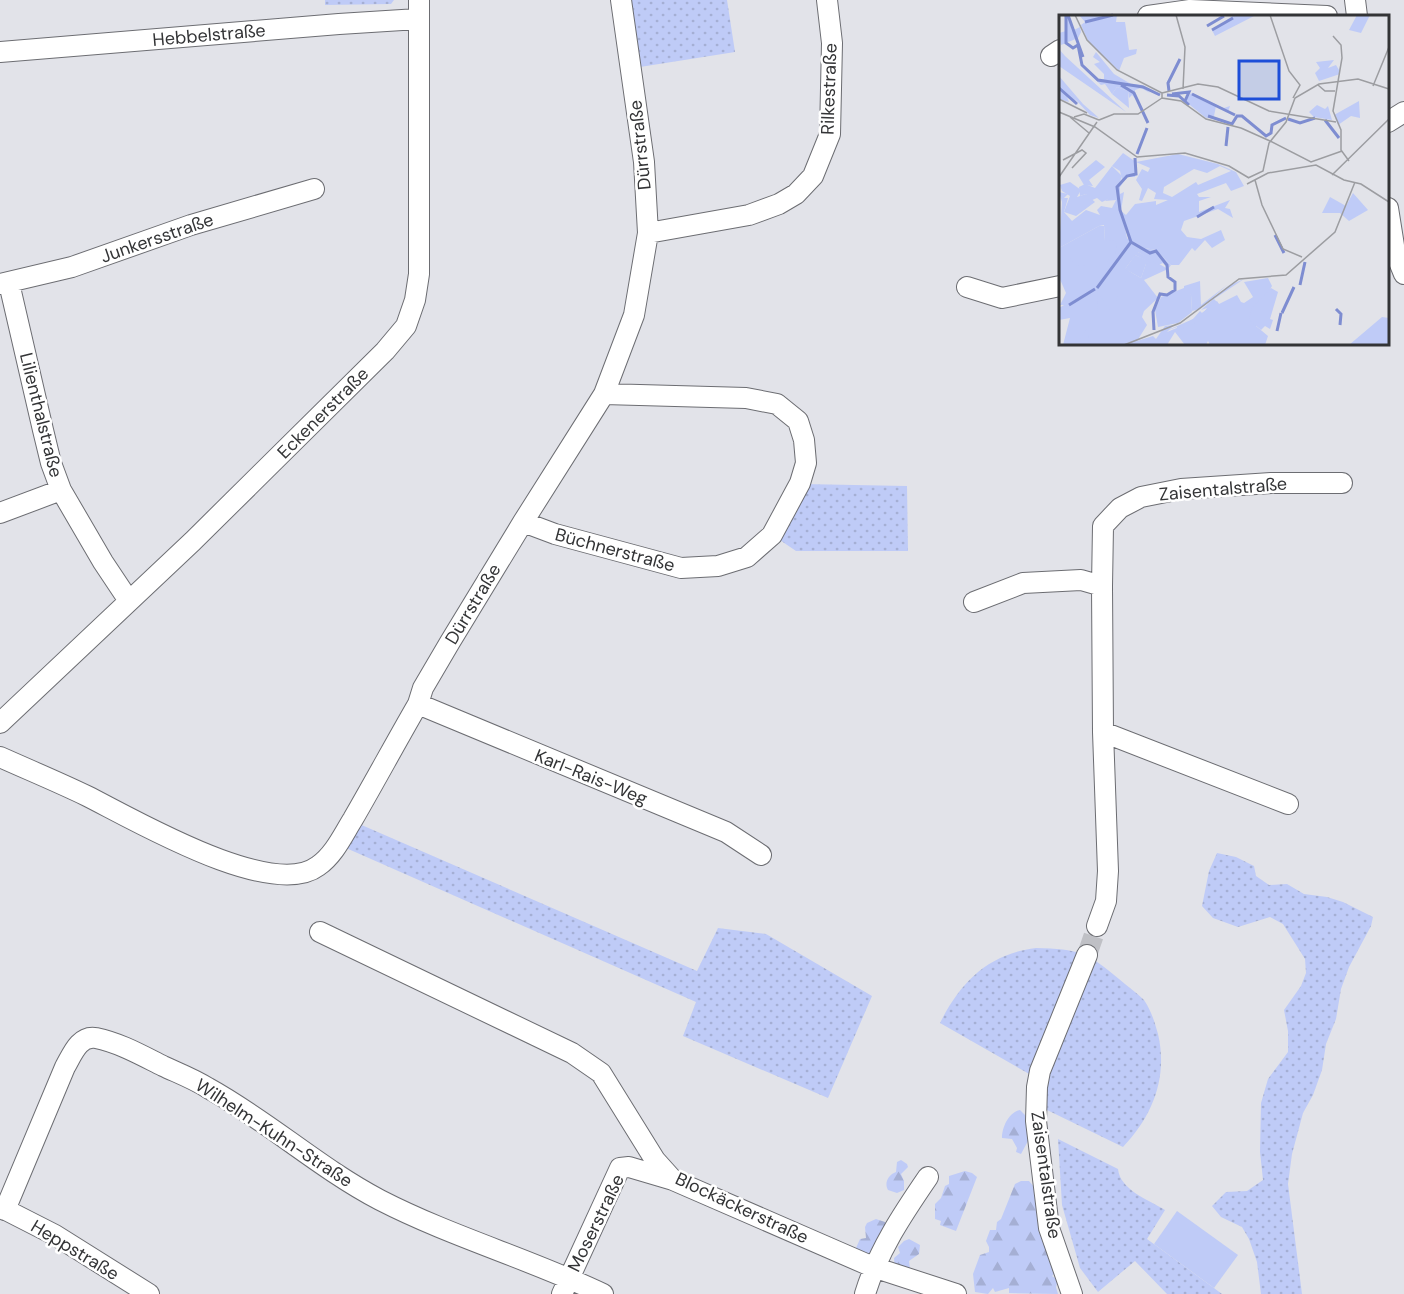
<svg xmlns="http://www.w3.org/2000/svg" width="1404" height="1294" viewBox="0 0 1404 1294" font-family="'DM Sans',sans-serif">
	<defs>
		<pattern id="grass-dots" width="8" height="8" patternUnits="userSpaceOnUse" patternTransform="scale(1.5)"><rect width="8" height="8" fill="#bfcbf7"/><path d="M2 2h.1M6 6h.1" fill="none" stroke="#a5afd4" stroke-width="1.8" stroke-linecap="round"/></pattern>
		<pattern id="forest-firs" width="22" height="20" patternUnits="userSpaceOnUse" patternTransform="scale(1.5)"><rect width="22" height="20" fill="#bfcbf7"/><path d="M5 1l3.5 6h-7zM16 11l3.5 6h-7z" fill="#a5afd4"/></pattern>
	</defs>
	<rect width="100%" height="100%" fill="#e2e3e9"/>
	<!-- grass -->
	<path fill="url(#grass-dots)" d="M 325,0 L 394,0 L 391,4 L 325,5 Z
		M 629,0 L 727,0 L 735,52 L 640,67 Z
		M 802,484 L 907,486 L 908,551 L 796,551 L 774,536 Z
		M 357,823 L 697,971 L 718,928 L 766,934 L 872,996 L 828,1098 L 683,1036 L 696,1002 L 346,848 Z
		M 1217,853 L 1236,857 L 1254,866 L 1256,876 L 1269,885 L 1287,884 L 1304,894 L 1327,897 L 1343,902 L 1373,917 L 1371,926 L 1349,967 L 1341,989 L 1336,1019 L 1326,1044 L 1322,1070 L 1313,1095 L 1303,1113 L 1292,1154 L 1288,1184 L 1302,1294 L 1261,1294 L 1257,1262 L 1249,1239 L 1242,1227 L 1221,1217 L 1212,1206 L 1226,1192 L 1247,1191 L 1263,1180 L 1260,1152 L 1261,1103 L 1268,1079 L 1288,1052 L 1288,1031 L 1284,1010 L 1301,986 L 1306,973 L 1305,959 L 1283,924 L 1270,917 L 1238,927 L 1213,918 L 1202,906 L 1209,871 Z
		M 1036,948 C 1079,949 1087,952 1119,979 C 1127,986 1137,993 1144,1000 C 1151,1010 1155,1023 1158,1034 C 1168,1077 1153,1116 1123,1147 L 1045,1109 L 1038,1079 L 940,1023 C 961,981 989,954 1036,948 Z
		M 1058,1139 L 1118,1169 C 1120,1190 1149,1200 1165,1210 L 1147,1239 L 1222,1294 L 1167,1294 L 1135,1261 L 1098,1292 L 1080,1268 L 1062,1205 Z"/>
	<!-- forest -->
	<path fill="url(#forest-firs)" d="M 1020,1110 L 1025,1115 L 1029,1139 L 1021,1154 L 1016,1152 L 1017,1148 L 1012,1139 L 1002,1138 C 1002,1127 1009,1112 1020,1110 Z
		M 901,1160 L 907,1164 L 908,1167 L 901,1174 L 904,1181 L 904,1190 L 897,1193 L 888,1190 C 884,1183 888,1175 896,1172 L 897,1162 Z
		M 965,1171 L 972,1173 L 977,1177 L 956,1231 L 940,1225 L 941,1221 L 935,1219 L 935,1204 L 941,1198 L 945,1186 L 949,1184 L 949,1176 Z
		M 1021,1181 L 1029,1181 L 1035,1188 L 1056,1272 L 1052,1276 L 1058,1280 L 1056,1287 L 1058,1294 L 1009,1293 L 1009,1288 L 995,1292 L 993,1288 L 988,1294 L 975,1292 L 973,1274 L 980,1255 L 989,1252 L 989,1247 L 986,1241 L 990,1230 L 996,1230 L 997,1222 L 1001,1219 L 1015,1184 Z
		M 876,1219 L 885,1222 L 886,1225 L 869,1256 L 858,1252 L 856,1248 L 860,1239 L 866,1238 L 865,1227 L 867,1223 Z
		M 909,1239 L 920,1245 L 919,1254 L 909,1261 L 910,1269 L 895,1270 L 894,1258 L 900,1253 L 898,1247 L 904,1241 Z"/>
	<!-- pitch -->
	<path fill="#bfcbf7" d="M 1177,1211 L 1238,1255 L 1214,1288 L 1154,1244 Z"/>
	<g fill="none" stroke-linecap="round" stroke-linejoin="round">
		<!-- minor-tunnel -->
		<path stroke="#bfc0c5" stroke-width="20" stroke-dasharray="20 10" stroke-linecap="butt" d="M 1087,955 L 1097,926"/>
		<!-- minor casing -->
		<g stroke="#6c6d72" stroke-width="22">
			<path id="minor" d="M 1355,0 L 1357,16
				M 1148,16 L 1190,10 L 1327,16
				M 0,52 L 339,24 L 418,19
				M 1051,56 L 1060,50
				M 1388,122 L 1404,112
				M 1388,208 L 1395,252 L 1404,274
				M 648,233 L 749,215 L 779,204 L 796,194 L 813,176 L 830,134 L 832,43 L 827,0
				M 9,283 L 43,430 L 51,463 L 61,490 L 103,562 L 129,601
				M 0,284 L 72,267 L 191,225 L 314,189
				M 967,287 L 1002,298 L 1060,286
				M 0,513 L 61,490
				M 523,522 L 555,534 L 681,568 L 718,566 L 747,557 L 772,535 L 800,483 L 806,463 L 804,440 L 798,421 L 777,404 L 746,398 L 604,394
				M 974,602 L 1023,583 L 1081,580 L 1102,586
				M 418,704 L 726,832 L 761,855
				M 0,723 L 193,541 L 385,351 L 406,326 L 415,300 L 419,274 L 419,0
				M 1103,732 L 1288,804
				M 0,757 C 29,770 58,782 87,796 C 133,819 272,901 318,866 C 334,855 343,835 353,819 C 375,781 396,742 418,704 L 423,688 L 450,642 L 523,522 L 604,394 L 634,315 L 648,233 L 644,162 L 621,0
				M 1097,926 L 1106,901 L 1108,871 L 1103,732 L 1102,586 L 1103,526 L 1120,508 L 1141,497 L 1181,489 L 1271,483 L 1342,483
				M 320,932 L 572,1053 L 601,1073 L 655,1160 L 673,1180 L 873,1267 L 956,1294
				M 0,1207 L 55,1235 L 149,1294
				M 5,1210 L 65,1067 C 72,1055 79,1035 96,1038 C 120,1043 141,1055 163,1066 C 178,1073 194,1079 208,1088 C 268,1121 319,1168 380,1200 C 452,1237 530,1259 603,1294
				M 562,1294 L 620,1168 L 629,1167 L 673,1180
				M 865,1294 C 878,1251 902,1215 928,1177
				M 1072,1294 L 1049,1228 L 1036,1121 L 1037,1087 L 1040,1071 L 1087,955"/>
		</g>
		<!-- minor -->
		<use href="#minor" stroke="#fff" stroke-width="20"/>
	</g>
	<g text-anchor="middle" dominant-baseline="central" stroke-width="5" stroke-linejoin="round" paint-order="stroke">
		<!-- street labels -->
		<g font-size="18" fill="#333436" stroke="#fff">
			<text transform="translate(209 35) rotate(-5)">Hebbelstraße</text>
			<text transform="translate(829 89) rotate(-88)">Rilkestraße</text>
			<text transform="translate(640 145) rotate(-96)">Dürrstraße</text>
			<text transform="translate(157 238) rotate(-19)">Junkersstraße</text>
			<text transform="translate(323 413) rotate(-45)">Eckenerstraße</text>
			<text transform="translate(41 415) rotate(76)">Lilienthalstraße</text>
			<text transform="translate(1223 489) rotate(-5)">Zaisentalstraße</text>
			<text transform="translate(615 550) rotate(15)">Büchnerstraße</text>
			<text transform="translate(473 604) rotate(-59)">Dürrstraße</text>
			<text transform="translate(591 777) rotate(22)">Karl-Rais-Weg</text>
			<text transform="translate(274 1133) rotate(33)">Wilhelm-Kuhn-Straße</text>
			<text transform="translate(1046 1175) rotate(82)">Zaisentalstraße</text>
			<text transform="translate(742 1208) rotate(25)">Blockäckerstraße</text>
			<text transform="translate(596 1223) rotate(-64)">Moserstraße</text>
			<text transform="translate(75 1250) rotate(31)">Heppstraße</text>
		</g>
	</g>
	<!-- overview -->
	<g transform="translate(1059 15)">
		<rect width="330" height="330" fill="#e2e3e9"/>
		<path d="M 20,0 L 58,0 L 57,7 L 66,7 L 70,35 L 78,34 L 77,39 L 65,43 L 60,56 L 29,26 L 22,10 L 26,7 ZM 175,0 L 197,0 L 156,21 L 153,15 ZM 298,0 L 311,0 L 302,18 L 290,15 ZM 37,37 L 55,59 L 72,69 L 83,70 L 91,78 L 82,73 L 76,75 L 76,83 L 73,80 L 70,83 L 69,76 L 58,72 L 53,79 L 46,69 L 42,70 L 22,51 L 40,65 L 45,64 L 45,59 L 35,49 L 41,47 L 34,42 ZM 275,45 L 269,53 L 277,50 L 280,55 L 281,51 L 281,59 L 260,66 L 256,58 L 261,53 L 257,47 ZM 132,78 L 165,93 L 171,91 L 169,97 L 157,91 L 155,101 L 147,103 L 126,86 ZM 258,90 L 266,94 L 269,91 L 273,105 L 255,102 L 250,97 ZM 64,138 L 77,147 L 119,139 L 159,149 L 177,157 L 185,171 L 172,176 L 167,168 L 138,179 L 140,182 L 152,182 L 140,186 L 140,197 L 171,185 L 166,193 L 171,194 L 174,203 L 159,194 L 125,206 L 122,215 L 128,222 L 142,224 L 162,215 L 166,225 L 153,233 L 146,225 L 136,236 L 133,233 L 120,250 L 112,250 L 97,235 L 80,232 L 65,208 L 68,223 L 79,237 L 109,254 L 85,265 L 99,283 L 85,296 L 83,302 L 88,310 L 78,326 L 94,321 L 97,324 L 106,311 L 115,310 L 108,317 L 125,310 L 146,296 L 148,293 L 142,295 L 169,271 L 185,264 L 155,284 L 160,289 L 178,280 L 182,287 L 185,288 L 194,282 L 185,267 L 209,263 L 213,271 L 207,281 L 212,273 L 197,311 L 209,321 L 206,330 L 151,330 L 149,326 L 147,330 L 126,330 L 116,317 L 108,330 L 4,330 L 11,303 L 0,305 L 0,293 L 5,290 L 1,290 L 7,278 L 0,262 L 0,241 L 46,226 L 45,210 L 40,211 L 0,233 L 3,187 L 0,177 L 9,179 L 5,183 L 9,183 L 5,197 L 13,206 L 27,195 L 41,200 L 38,195 L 42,191 L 53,193 L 57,185 L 46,186 L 57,178 L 56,171 L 63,164 L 61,156 L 53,151 ZM 77,147 L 91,153 L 89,157 L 83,154 L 77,165 L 83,174 L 80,185 L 83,186 L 89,173 L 97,178 L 95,184 L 109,185 L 97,190 L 97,186 L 76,189 L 67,200 L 62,196 L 65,177 L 61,179 L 61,172 L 68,162 L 76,162 ZM 161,151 L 172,156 L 139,170 L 137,167 L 113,182 L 104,178 L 105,172 L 135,154 L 148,158 ZM 76,240 L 88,246 L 82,263 L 66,254 ZM 37,145 L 46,152 L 30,165 L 34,171 L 25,170 L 19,160 ZM 294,178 L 309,195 L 290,206 L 281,198 L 263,198 L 271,182 L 287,191 ZM 141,266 L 142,290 L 168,270 L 141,294 L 133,296 L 132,280 L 125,278 L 125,271 Z" fill="#bfcbf7" fill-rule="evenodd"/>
		<path d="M 5,0 L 9,0 L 13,16 L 21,12 L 22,17 L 19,23 L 2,30 L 0,18 L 7,16 L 8,11 ZM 0,34 L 6,41 L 67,97 L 0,51 ZM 0,61 L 24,89 L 40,103 L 31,100 L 16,84 L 19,90 L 8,82 L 10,87 L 0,84 ZM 11,167 L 22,175 L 18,182 L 27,179 L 36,187 L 17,201 L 5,197 L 11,181 L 3,176 L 1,170 ZM 68,207 L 80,232 L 97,235 L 112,250 L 109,254 L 104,248 L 99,250 L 79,237 L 66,253 L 75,260 L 61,272 L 57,286 L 51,291 L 41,281 L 51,295 L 29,319 L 30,325 L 19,327 L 39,297 L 38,272 L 69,227 ZM 40,211 L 45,211 L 46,226 L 56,225 L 58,229 L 55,247 L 51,250 L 47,250 L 50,244 L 38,252 L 16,250 L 9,240 L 0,250 L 0,233 ZM 158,286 L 161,291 L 154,291 L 140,306 L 118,316 L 118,312 L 107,316 L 134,304 L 141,296 L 143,298 Z" fill="#bfcbf7"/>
		<path d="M 58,72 L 69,76 L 70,93 L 53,79 ZM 300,86 L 301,103 L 292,101 L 279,110 L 275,100 Z" fill="#bfcbf7"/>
		<path d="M 53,151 L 63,161 L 56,181 L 43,187 L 38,183 L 31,186 L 27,179 L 21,181 L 20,172 L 26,169 L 36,173 ZM 76,240 L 92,247 L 87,249 L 82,263 L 66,254 ZM 323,302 L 330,303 L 330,330 L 290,330 Z" fill="#bfcbf7"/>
		<path d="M 125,273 L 132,280 L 133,297 L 119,308 L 99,312 L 96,295 L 102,282 ZM 212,273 L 219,277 L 211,304 L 214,305 L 211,314 L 206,311 L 202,315 L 190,305 L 193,293 Z" fill="#bfcbf7"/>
		<path fill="none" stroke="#7e8dd1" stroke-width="3" d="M 7,0 L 7,28 L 14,33 L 19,30 L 23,50 L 39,65 L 84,72 L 101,80M 9,0 L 24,42M 26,7 L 54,0M 148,11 L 165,1M 153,15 L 174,3M 62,70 L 75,78 L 89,108M 0,73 L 18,89M 110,76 L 109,68 L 121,44M 113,79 L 130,77 L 126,86M 133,79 L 176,100M 108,80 L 120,81 L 130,90M 149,101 L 173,109 L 178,101 L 183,101 L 207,121 L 212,118 L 213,110 L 227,103M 229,104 L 241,108 L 256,103M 266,105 L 280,123M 167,131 L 169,112M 78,139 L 88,113M 76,143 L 77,159 L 68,161 L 58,172 L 61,195 L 72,227 L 91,238 L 97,236 L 108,250 L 109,262 L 116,267 L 116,275 L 108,280 L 101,279 L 94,297 L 95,315M 138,202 L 155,192M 216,220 L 225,238M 241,270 L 246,247M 38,273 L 72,227M 10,290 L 36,274M 277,294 L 282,299 L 281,310M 223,298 L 235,272M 218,316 L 222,298"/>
		<path fill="none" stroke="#9c9da1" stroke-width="1.5" d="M 16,0 L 28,25 L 58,55 L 103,78 L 103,83 L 122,86 L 147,104 L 182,113M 117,0 L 126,32 L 124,74M 211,0 L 230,56 L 241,70 L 234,83M 274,21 L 282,30 L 283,43 L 274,96 L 282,115 L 282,135 L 290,146M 259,70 L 266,76 L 276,76M 314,71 L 330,32M 103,78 L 139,69 L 159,72 L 210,96 L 277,107M 0,84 L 28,98M 0,97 L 36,112 L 78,142 L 126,138 L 170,151 L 190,163M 11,102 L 30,118M 15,102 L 25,99 L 40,105M 40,105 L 55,99 L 79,99 L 103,83M 182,113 L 211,126M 211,126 L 252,147 L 283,136M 4,145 L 23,135 L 27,138 L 13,153M 273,160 L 330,104M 0,162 L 38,107M 189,163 L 204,156 L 210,128 L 227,107 L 236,83 L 260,69 L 299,64 L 330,74M 196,165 L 203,190 L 224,234 L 243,242M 188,169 L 209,158 L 257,150 L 285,165 L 302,169 L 330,187M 65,330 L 121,308 L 180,264 L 227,260 L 276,217 L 296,167"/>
		<path fill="#1d4ed8" fill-opacity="0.15" stroke="#1d4ed8" stroke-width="3" d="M 180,46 L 220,46 L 220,84 L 180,84 Z"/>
		<rect width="330" height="330" fill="none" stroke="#333436" stroke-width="3"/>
	</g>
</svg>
